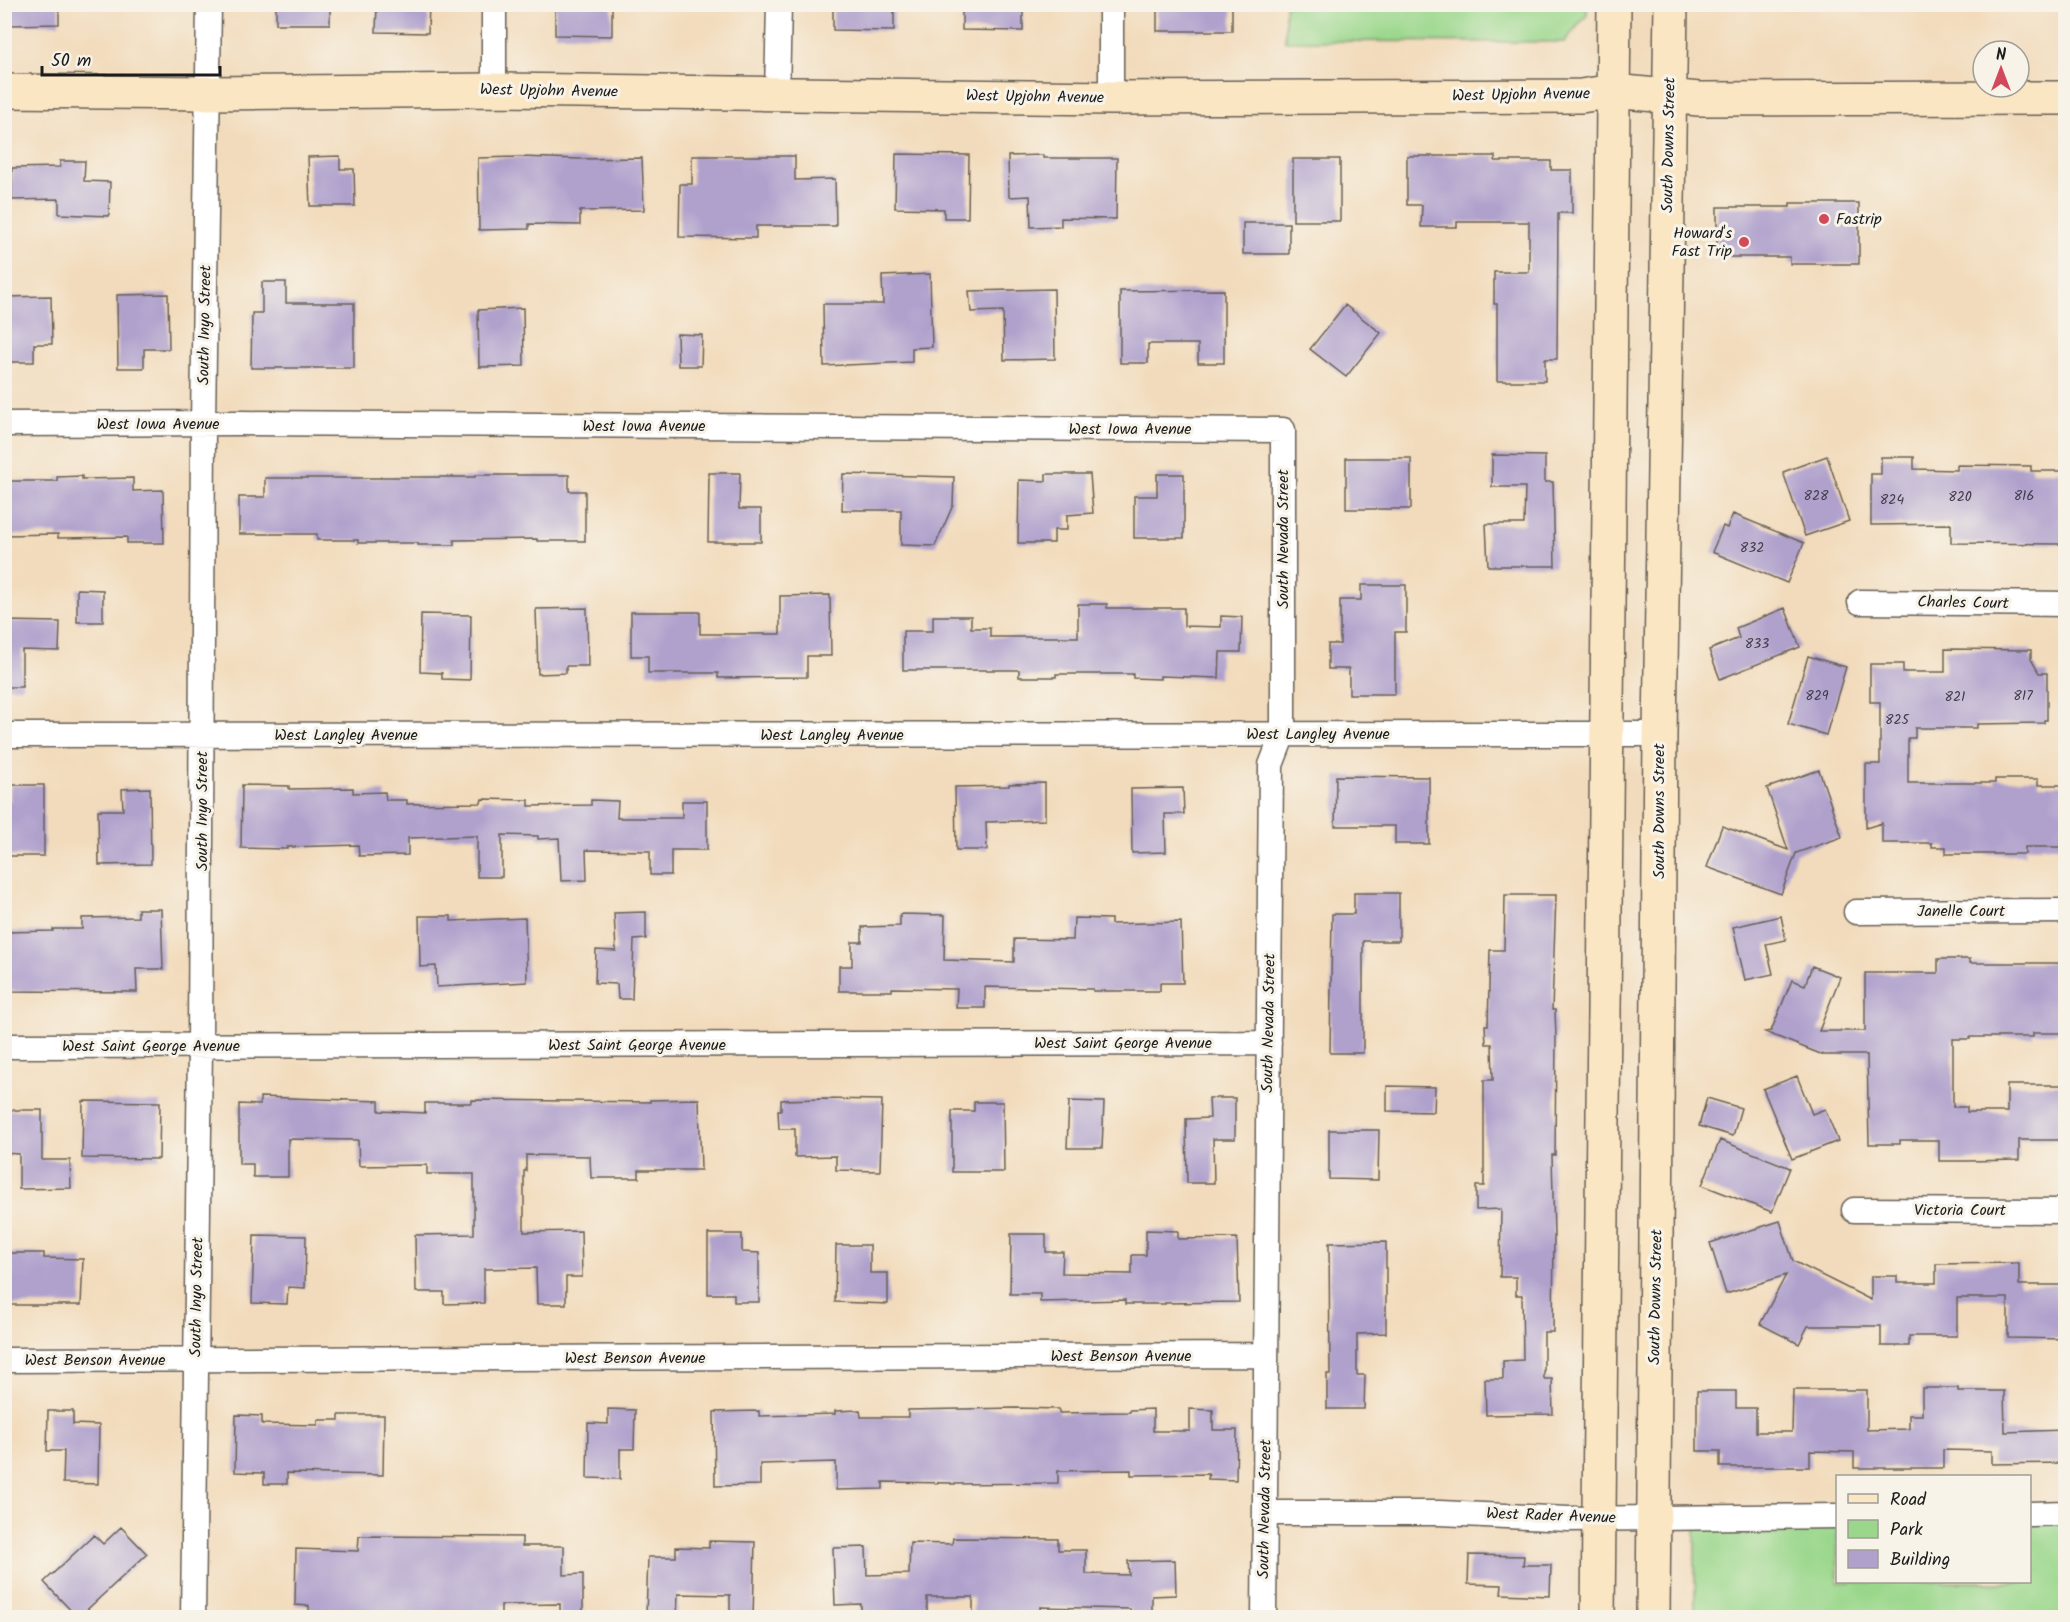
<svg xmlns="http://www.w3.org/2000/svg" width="2070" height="1622" viewBox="0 0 2070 1622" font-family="Kalam,sans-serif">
	<rect width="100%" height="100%" fill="#f7f3e8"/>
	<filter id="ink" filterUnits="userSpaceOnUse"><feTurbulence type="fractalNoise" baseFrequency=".0167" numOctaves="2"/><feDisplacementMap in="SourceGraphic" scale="12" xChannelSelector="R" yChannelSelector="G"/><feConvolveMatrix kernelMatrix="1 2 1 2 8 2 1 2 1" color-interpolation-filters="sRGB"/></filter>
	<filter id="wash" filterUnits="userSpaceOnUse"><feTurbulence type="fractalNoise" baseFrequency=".008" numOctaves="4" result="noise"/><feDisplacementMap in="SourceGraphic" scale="24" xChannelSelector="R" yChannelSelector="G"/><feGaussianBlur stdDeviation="1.35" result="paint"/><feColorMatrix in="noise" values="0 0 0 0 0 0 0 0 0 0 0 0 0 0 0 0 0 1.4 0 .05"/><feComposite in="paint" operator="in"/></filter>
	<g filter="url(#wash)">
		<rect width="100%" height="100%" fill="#f2dbbc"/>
		<!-- green -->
		<path fill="#9ad78b" stroke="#5b7a54" stroke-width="1.5" d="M 1285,5 L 1587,4 L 1587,15 L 1564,42 L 1285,41 Z
			M 2065,1521 L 2065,1617 L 1695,1617 L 1695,1523 L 1837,1522 L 1838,1582 L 2030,1582 L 2030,1522 Z"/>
		<g id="blocks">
			<!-- building -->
			<path fill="#afa0cc" d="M 10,4 L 59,4 L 59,24 L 10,25 Z
				M 276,4 L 330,4 L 330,24 L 276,24 Z
				M 377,4 L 429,4 L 428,33 L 376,32 Z
				M 555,4 L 612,4 L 612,36 L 555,35 Z
				M 833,4 L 894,4 L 894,31 L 833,30 Z
				M 962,4 L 1023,4 L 1023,31 L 962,30 Z
				M 1157,4 L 1232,4 L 1232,31 L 1157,31 Z
				M 896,154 L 969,155 L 968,218 L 944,218 L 944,209 L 895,208 Z
				M 1043,155 L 1043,158 L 1117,158 L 1116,219 L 1061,218 L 1061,226 L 1031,227 L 1030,196 L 1009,197 L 1008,156 Z
				M 340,156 L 340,169 L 354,169 L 355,206 L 310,206 L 308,157 Z
				M 692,156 L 795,156 L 795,180 L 835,179 L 836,226 L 756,226 L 756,238 L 679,237 L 680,184 L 692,184 Z
				M 1407,156 L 1495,156 L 1495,161 L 1551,161 L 1551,170 L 1572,170 L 1572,213 L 1558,213 L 1557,359 L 1545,359 L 1545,381 L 1497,381 L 1497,304 L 1494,304 L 1494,272 L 1529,272 L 1529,222 L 1457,222 L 1457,227 L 1421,227 L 1422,205 L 1407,205 Z
				M 521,157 L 579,159 L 642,158 L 644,210 L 580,211 L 580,225 L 529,224 L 529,229 L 479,230 L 478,158 Z
				M 1293,159 L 1340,159 L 1340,221 L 1293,221 Z
				M 60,161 L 85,161 L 84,181 L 110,182 L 109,216 L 59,214 L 59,199 L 12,200 L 12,168 L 60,167 Z
				M 1790,203 L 1859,203 L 1859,264 L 1790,264 L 1790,257 L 1717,257 L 1717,207 L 1790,207 Z
				M 1243,223 L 1289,223 L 1289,254 L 1243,254 Z
				M 930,274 L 932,347 L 912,348 L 912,362 L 824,366 L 823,304 L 883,304 L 882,276 Z
				M 262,282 L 286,282 L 286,303 L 354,303 L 354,368 L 251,368 L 252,313 L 262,313 Z
				M 1054,289 L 1055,359 L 1004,360 L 1003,311 L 971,312 L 969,291 Z
				M 1224,290 L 1224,363 L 1198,363 L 1198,344 L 1148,344 L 1148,363 L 1120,363 L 1120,291 Z
				M 168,294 L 169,349 L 144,349 L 144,368 L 118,368 L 117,295 Z
				M 51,296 L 52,344 L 34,344 L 34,362 L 4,362 L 4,297 Z
				M 1345,305 L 1381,333 L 1346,377 L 1310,349 Z
				M 523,308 L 524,366 L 479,367 L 478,310 Z
				M 677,334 L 702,335 L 701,366 L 678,366 Z
				M 1492,455 L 1545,456 L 1545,482 L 1553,482 L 1555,566 L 1488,566 L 1486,524 L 1524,524 L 1525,487 L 1492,487 Z
				M 1827,456 L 1849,521 L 1805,536 L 1783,472 Z
				M 1881,457 L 1914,457 L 1914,469 L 1957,470 L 1957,465 L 2031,466 L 2031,471 L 2066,471 L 2066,544 L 1951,543 L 1951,524 L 1871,525 L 1871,474 L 1881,474 Z
				M 1346,458 L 1411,458 L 1411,509 L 1346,509 Z
				M 709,473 L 740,473 L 739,509 L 761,509 L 761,542 L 708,542 Z
				M 843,474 L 954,477 L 953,505 L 935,546 L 901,545 L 901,510 L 842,510 Z
				M 1046,474 L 1090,474 L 1093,513 L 1067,515 L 1067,530 L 1054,530 L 1054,543 L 1018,543 L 1019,480 L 1046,481 Z
				M 1157,474 L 1184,474 L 1184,538 L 1134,538 L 1134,496 L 1157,496 Z
				M 475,475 L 569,475 L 569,491 L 585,491 L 585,541 L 537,541 L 537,539 L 454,540 L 454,545 L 418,545 L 418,543 L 358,543 L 358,540 L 317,540 L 317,534 L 239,534 L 239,497 L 265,497 L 265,478 L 381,478 L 381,477 L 475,477 Z
				M 82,476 L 82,479 L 133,478 L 133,491 L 163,490 L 164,543 L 127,543 L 127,537 L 58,538 L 58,534 L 4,535 L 4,481 L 57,481 L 57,477 Z
				M 1733,514 L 1804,543 L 1787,583 L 1712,552 L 1723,526 L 1727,528 Z
				M 1361,585 L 1406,585 L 1406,632 L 1395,632 L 1395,694 L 1349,694 L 1349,669 L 1328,669 L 1328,644 L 1340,644 L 1340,600 L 1361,600 Z
				M 77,589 L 103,590 L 103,622 L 77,622 Z
				M 830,595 L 831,656 L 807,656 L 807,677 L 718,678 L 718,673 L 648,673 L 648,656 L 631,656 L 631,612 L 700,612 L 700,634 L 780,634 L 780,596 Z
				M 1078,604 L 1107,604 L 1107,608 L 1184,608 L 1184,626 L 1221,627 L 1221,616 L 1242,617 L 1241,652 L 1220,652 L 1219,678 L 1160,676 L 1160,679 L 1133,678 L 1133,674 L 1056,674 L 1056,677 L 1019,677 L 1019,670 L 903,670 L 903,631 L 933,631 L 933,616 L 971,616 L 971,628 L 990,628 L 990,637 L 1078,637 Z
				M 587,608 L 588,666 L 566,666 L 566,673 L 538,674 L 536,609 Z
				M 1785,608 L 1800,647 L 1720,679 L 1709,650 L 1739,638 L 1736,628 Z
				M 421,614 L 471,615 L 470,680 L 442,679 L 442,673 L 420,672 Z
				M 4,621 L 60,622 L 59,651 L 22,650 L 22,687 L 4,687 Z
				M 1945,649 L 2031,650 L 2031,659 L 2039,673 L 2047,673 L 2047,720 L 2044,720 L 2044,723 L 1977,724 L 1977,728 L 1915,728 L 1915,738 L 1908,738 L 1908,783 L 1995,783 L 1995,779 L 2038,779 L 2038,785 L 2066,785 L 2066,847 L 2025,847 L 2025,854 L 1946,854 L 1946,847 L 1932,847 L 1932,843 L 1882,843 L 1882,823 L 1866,828 L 1866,764 L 1880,764 L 1880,702 L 1870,702 L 1870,664 L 1903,664 L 1903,672 L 1945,672 Z
				M 1808,656 L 1846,667 L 1826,735 L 1788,724 Z
				M 1819,770 L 1842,837 L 1796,853 L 1781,894 L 1707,867 L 1722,826 L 1788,850 L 1767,788 Z
				M 1336,776 L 1429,777 L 1429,844 L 1395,844 L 1395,826 L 1335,826 Z
				M 1045,783 L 1045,820 L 986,822 L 987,850 L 956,850 L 955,787 L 1009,786 L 1009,784 Z
				M 10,785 L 44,785 L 44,856 L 4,856 L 4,801 L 10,801 Z
				M 242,785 L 289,786 L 289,789 L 353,788 L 353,793 L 385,792 L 386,800 L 407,800 L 407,804 L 481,803 L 482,799 L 529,800 L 529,806 L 591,805 L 591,800 L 618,801 L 617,818 L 682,818 L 682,801 L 707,801 L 707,850 L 671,850 L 671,875 L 650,875 L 650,851 L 586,850 L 587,880 L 561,881 L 559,838 L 538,839 L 538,836 L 502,835 L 502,877 L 477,877 L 477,836 L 408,838 L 408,855 L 359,856 L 358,845 L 287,847 L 287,849 L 241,848 Z
				M 150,788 L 151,864 L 99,865 L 98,810 L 123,810 L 122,789 Z
				M 1183,788 L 1184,814 L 1165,814 L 1166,852 L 1132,853 L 1131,789 Z
				M 1354,893 L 1399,893 L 1399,941 L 1363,941 L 1363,1053 L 1330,1053 L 1332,914 L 1354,914 Z
				M 1505,895 L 1556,895 L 1552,1010 L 1555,1010 L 1556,1038 L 1555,1155 L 1552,1155 L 1554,1235 L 1553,1332 L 1544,1332 L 1544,1379 L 1552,1379 L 1553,1414 L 1486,1415 L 1485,1379 L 1503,1379 L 1503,1361 L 1523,1360 L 1522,1295 L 1516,1295 L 1516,1277 L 1500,1277 L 1501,1209 L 1476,1210 L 1476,1186 L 1484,1186 L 1484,1080 L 1493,1080 L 1492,1044 L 1486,1044 L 1485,1025 L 1488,1025 L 1490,950 L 1504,950 Z
				M 138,909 L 161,909 L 163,969 L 136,969 L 137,992 L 4,991 L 4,932 L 53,931 L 53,929 L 82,929 L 82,918 L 138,917 Z
				M 646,912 L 646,939 L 634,940 L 632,999 L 618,999 L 617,984 L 595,983 L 596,950 L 616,951 L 614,913 Z
				M 900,914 L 945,915 L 944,960 L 1014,962 L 1014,939 L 1073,940 L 1074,918 L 1111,919 L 1111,924 L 1181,922 L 1183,983 L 1160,983 L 1160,991 L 1093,991 L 1093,989 L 985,987 L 985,1008 L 956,1008 L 957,989 L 892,988 L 892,991 L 839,991 L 839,966 L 852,966 L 852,942 L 862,942 L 862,927 L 900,926 Z
				M 419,916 L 451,916 L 451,921 L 525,918 L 527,982 L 437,987 L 436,966 L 420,967 Z
				M 1781,916 L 1786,940 L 1766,944 L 1773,974 L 1745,980 L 1733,927 Z
				M 1938,959 L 1970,959 L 1970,963 L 2066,963 L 2066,1033 L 2033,1033 L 2033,1037 L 1970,1037 L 1970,1039 L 1953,1039 L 1953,1107 L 1967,1107 L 1967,1112 L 2007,1112 L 2007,1085 L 2066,1085 L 2066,1140 L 2019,1140 L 2019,1160 L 1967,1161 L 1939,1161 L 1939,1140 L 1900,1140 L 1900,1144 L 1869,1144 L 1867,1055 L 1823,1055 L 1765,1032 L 1771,1031 L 1792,980 L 1805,985 L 1812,966 L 1840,977 L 1819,1031 L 1865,1031 L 1865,973 L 1938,973 Z
				M 1797,1076 L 1812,1114 L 1825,1109 L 1838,1141 L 1792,1159 L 1763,1089 Z
				M 1387,1086 L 1435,1087 L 1434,1112 L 1387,1111 Z
				M 260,1097 L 379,1101 L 379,1111 L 425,1113 L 425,1103 L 472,1103 L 472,1100 L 650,1102 L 650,1100 L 699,1099 L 701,1170 L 639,1170 L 639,1178 L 591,1178 L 590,1156 L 526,1155 L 526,1171 L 524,1171 L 524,1232 L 581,1231 L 582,1277 L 566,1277 L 566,1304 L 537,1304 L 536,1268 L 484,1269 L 484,1303 L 444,1304 L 444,1292 L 416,1292 L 415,1235 L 474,1234 L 474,1174 L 427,1174 L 427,1165 L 359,1166 L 358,1140 L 288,1139 L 288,1177 L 253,1177 L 253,1164 L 239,1164 L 239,1104 L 260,1105 Z
				M 1209,1098 L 1235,1098 L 1235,1139 L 1213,1139 L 1214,1183 L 1187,1183 L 1186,1119 L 1210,1118 Z
				M 1707,1098 L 1741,1108 L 1733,1136 L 1699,1126 Z
				M 822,1099 L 882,1100 L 880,1171 L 836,1170 L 836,1156 L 795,1157 L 795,1129 L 779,1129 L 778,1110 L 781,1110 L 781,1100 Z
				M 83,1101 L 160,1102 L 159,1159 L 82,1158 Z
				M 1069,1101 L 1104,1102 L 1102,1148 L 1067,1148 Z
				M 974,1102 L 1003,1102 L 1004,1172 L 952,1172 L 952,1111 L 974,1111 Z
				M 4,1110 L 42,1110 L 42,1160 L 70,1160 L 71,1188 L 19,1189 L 19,1154 L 4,1153 Z
				M 1329,1130 L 1379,1130 L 1378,1180 L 1329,1179 Z
				M 1720,1140 L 1790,1168 L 1772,1212 L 1702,1185 Z
				M 1780,1221 L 1793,1261 L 1871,1300 L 1871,1276 L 1897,1276 L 1897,1283 L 1936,1283 L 1936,1264 L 2019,1263 L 2019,1285 L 2066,1285 L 2066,1339 L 2008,1338 L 2008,1298 L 1957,1298 L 1957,1336 L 1909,1336 L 1909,1346 L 1881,1346 L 1881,1326 L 1808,1326 L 1799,1344 L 1760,1324 L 1786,1275 L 1726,1294 L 1710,1243 Z
				M 1146,1230 L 1178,1231 L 1178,1239 L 1237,1238 L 1239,1302 L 1165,1303 L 1165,1304 L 1125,1304 L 1125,1300 L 1040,1302 L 1040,1294 L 1010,1294 L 1011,1234 L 1046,1234 L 1046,1252 L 1063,1252 L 1062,1273 L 1132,1274 L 1132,1255 L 1146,1255 Z
				M 708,1234 L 742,1234 L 742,1252 L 759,1253 L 759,1302 L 734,1302 L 734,1294 L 708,1294 Z
				M 254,1235 L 306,1236 L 305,1288 L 288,1287 L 287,1304 L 252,1303 Z
				M 1386,1242 L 1386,1333 L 1357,1334 L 1357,1375 L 1365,1375 L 1364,1409 L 1327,1409 L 1327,1374 L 1330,1374 L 1329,1243 Z
				M 836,1245 L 870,1245 L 870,1273 L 888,1273 L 888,1304 L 835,1302 Z
				M 4,1253 L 44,1253 L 44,1258 L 83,1259 L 81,1305 L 4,1305 Z
				M 1922,1388 L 1958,1388 L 1958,1391 L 2004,1391 L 2005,1432 L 2066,1430 L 2066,1463 L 1992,1464 L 1992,1451 L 1943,1450 L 1943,1468 L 1854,1468 L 1854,1452 L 1810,1451 L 1810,1467 L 1720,1467 L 1720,1451 L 1697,1451 L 1697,1391 L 1736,1391 L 1736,1408 L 1756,1408 L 1756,1432 L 1792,1432 L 1793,1390 L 1867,1390 L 1867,1430 L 1909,1429 L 1909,1415 L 1922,1415 Z
				M 1016,1408 L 1059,1409 L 1059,1413 L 1130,1412 L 1130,1410 L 1153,1409 L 1153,1431 L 1190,1431 L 1190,1409 L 1213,1410 L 1213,1430 L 1237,1430 L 1236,1480 L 1208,1479 L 1209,1474 L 1131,1475 L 1131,1470 L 1058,1471 L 1058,1483 L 951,1484 L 951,1483 L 883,1482 L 883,1489 L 836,1490 L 836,1462 L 760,1464 L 760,1485 L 715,1486 L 714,1412 L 759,1411 L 759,1416 L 835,1414 L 835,1411 L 860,1410 L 861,1417 L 908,1417 L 908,1410 Z
				M 608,1409 L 635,1410 L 634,1449 L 620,1449 L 620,1479 L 587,1478 L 588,1423 L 608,1424 Z
				M 48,1411 L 73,1411 L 73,1424 L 99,1425 L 98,1484 L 63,1483 L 64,1451 L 47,1451 Z
				M 236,1415 L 262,1416 L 262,1424 L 318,1425 L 318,1420 L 339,1420 L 339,1415 L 384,1415 L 383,1475 L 287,1473 L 287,1484 L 264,1484 L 264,1473 L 235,1472 Z
				M 121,1527 L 147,1554 L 79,1617 L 77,1617 L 44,1582 L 94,1535 L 103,1544 Z
				M 359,1536 L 522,1537 L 522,1546 L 564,1546 L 564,1575 L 583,1574 L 583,1615 L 560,1616 L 560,1604 L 501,1605 L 501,1616 L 309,1616 L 309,1606 L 295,1605 L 296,1549 L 358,1551 Z
				M 953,1538 L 1058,1539 L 1058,1550 L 1086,1550 L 1086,1574 L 1129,1575 L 1128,1561 L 1175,1560 L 1176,1595 L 1152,1596 L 1152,1616 L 1130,1617 L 1130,1609 L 1040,1607 L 1040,1616 L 973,1615 L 973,1597 L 927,1597 L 927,1617 L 861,1617 L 861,1604 L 835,1605 L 833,1548 L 866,1547 L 867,1575 L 909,1574 L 910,1543 L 952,1544 Z
				M 709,1541 L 755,1542 L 753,1617 L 730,1616 L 730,1595 L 678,1594 L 677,1617 L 646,1616 L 648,1557 L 676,1557 L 676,1547 L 709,1548 Z
				M 1469,1555 L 1524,1556 L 1523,1565 L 1551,1565 L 1550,1596 L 1501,1594 L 1502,1585 L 1468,1584 Z"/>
		</g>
	</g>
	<g filter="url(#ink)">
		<use href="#blocks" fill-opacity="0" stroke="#675f54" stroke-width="1.5"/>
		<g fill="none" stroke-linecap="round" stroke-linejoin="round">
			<!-- street casing -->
			<g stroke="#675f54" stroke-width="27">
				<path id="street" d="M 494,90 L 494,4
					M 777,94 L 779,4
					M 1111,98 L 1111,4
					M 4,424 L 239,423 L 1283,430 L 1283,734 L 1271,765 L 1264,1618
					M 1860,602 L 2066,604
					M 4,735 L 1660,734
					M 1856,912 L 2066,911
					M 4,1046 L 1269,1043
					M 1854,1210 L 2066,1211
					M 4,1360 L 1266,1355
					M 1265,1513 L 1440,1513 L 1568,1519 L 1838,1516
					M 2030,1514 L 2066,1513
					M 193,1618 L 200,1046 L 203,423 L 209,4"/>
			</g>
			<!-- secondary casing -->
			<g stroke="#675f54" stroke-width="36">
				<path id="secondary" d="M 4,91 L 208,93 L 494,90 L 1111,98 L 1581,96 L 1613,91 L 1699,99 L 2066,98
					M 1598,1618 L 1614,4
					M 1653,1618 L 1660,734 L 1671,4"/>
			</g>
			<!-- street -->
			<use href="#street" stroke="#fff" stroke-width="24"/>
			<!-- secondary -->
			<use href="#secondary" stroke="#fbe6c4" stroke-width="33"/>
		</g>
	</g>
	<!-- markers -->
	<g fill="#d1495b" stroke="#f7f3e8" stroke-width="2">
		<circle cx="1824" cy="219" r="6"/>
		<circle cx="1744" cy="242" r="6"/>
	</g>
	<g text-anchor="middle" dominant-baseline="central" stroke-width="6" stroke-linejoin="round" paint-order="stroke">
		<!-- number labels -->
		<g font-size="14" fill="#413d48">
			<text x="1816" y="496">828</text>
			<text x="2024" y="496">816</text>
			<text x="1960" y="497">820</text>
			<text x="1892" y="500">824</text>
			<text x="1752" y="548">832</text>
			<text x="1757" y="644">833</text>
			<text x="1817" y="696">829</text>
			<text x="2023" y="696">817</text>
			<text x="1955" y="697">821</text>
			<text x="1897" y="720">825</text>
		</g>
		<!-- street labels -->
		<g font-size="16" fill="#1c1c1c" stroke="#f7f3e8">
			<text transform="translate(549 91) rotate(1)">West Upjohn Avenue</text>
			<text transform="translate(1521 95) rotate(-1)">West Upjohn Avenue</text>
			<text transform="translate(1035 97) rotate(1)">West Upjohn Avenue</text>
			<text transform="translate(1669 145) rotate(-89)">South Downs Street</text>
			<text transform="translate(205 325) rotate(-89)">South Inyo Street</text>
			<text x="158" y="424">West Iowa Avenue</text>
			<text x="644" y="426">West Iowa Avenue</text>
			<text x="1130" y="429">West Iowa Avenue</text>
			<text transform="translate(1283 539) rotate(-90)">South Nevada Street</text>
			<text transform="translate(1963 603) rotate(1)">Charles Court</text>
			<text x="1318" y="734">West Langley Avenue</text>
			<text x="346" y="735">West Langley Avenue</text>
			<text x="832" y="735">West Langley Avenue</text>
			<text transform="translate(202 811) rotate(-90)">South Inyo Street</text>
			<text transform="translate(1659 811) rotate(-90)">South Downs Street</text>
			<text x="1961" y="911">Janelle Court</text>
			<text transform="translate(1269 1023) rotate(-89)">South Nevada Street</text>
			<text x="1123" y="1043">West Saint George Avenue</text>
			<text x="637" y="1045">West Saint George Avenue</text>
			<text x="151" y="1046">West Saint George Avenue</text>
			<text x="1960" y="1210">Victoria Court</text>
			<text transform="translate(197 1297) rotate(-89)">South Inyo Street</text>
			<text transform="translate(1656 1297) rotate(-89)">South Downs Street</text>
			<text x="1121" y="1356">West Benson Avenue</text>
			<text x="635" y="1358">West Benson Avenue</text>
			<text x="95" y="1360">West Benson Avenue</text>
			<text transform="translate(1265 1509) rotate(-89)">South Nevada Street</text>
			<text transform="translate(1551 1516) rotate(2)">West Rader Avenue</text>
		</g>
		<!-- poi labels -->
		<g font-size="16" fill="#1c1c1c" stroke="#f7f3e8" text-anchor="start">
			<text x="1836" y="219">Fastrip</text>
			<text x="1732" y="233" text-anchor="end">Howard's<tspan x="1732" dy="18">Fast Trip</tspan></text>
		</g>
	</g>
	<!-- margin -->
	<rect width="2070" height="1622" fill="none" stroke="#f7f3e8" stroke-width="24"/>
	<!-- legend -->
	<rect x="1836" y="1475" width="195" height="108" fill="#f7f3e8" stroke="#9f9d96" stroke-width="1.5"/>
	<rect x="1848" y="1494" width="30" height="9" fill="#fbe6c4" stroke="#9f9d96" stroke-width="1.5"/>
	<text x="1890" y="1505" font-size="18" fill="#1c1c1c">Road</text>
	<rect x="1848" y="1520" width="30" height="18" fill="#9ad78b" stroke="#9f9d96" stroke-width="1.5"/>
	<text x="1890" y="1535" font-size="18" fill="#1c1c1c">Park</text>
	<rect x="1848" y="1550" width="30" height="18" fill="#afa0cc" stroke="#9f9d96" stroke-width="1.5"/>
	<text x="1890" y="1565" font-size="18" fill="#1c1c1c">Building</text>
	<!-- north arrow -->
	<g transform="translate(2001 69)"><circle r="28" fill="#f7f3e8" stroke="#9f9d96" stroke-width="1.5"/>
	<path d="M0-4.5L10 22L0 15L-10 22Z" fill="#d1495b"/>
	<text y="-9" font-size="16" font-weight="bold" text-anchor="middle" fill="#1c1c1c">N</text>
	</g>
	<!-- scale -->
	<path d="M42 66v9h178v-9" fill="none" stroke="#1c1c1c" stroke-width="3"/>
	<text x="51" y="66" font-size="18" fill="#1c1c1c" stroke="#f7f3e8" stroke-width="4.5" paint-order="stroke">50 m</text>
</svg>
